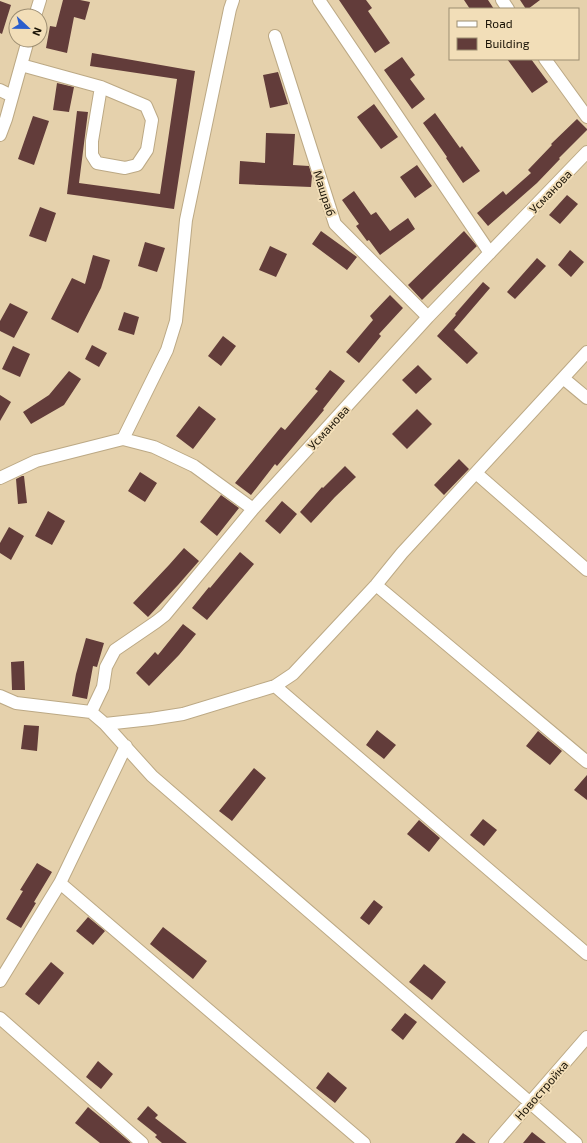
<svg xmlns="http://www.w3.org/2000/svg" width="587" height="1143" viewBox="0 0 587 1143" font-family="'Exo 2',sans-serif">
	<rect width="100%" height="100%" fill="#e5d1ac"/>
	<!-- building -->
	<path fill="#623c3a" d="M 63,0 L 80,0 L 90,2 L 85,20 L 74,17 L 67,53 L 46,48 L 50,26 L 56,27 Z
		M 339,0 L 366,0 L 372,8 L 368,11 L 390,43 L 375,53 Z
		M 464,0 L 488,0 L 494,9 L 470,9 Z
		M 520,0 L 540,0 L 528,9 L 526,9 Z
		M 0,1 L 11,5 L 2,34 L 0,33 Z
		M 92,53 L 195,71 L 174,209 L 67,194 L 77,111 L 88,112 L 79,183 L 160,194 L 177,79 L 90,66 Z
		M 402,57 L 415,75 L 410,79 L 425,99 L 412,109 L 384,70 Z
		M 507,59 L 531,59 L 548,82 L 532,93 Z
		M 278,72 L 288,104 L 270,108 L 263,75 Z
		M 57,83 L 74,87 L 69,112 L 53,110 Z
		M 374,104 L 398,137 L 381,149 L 357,117 Z
		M 435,113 L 460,148 L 462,146 L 480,171 L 463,183 L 446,158 L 447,157 L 423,123 Z
		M 33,116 L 49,121 L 34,165 L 18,159 Z
		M 577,119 L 587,129 L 587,130 L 559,158 L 560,159 L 537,183 L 488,226 L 477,213 L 503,191 L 506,195 L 531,173 L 528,170 L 552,145 L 551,144 Z
		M 266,133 L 295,134 L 293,165 L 309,166 L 312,176 L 311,187 L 239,184 L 240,161 L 265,163 Z
		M 417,165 L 432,186 L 415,198 L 400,177 Z
		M 354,191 L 371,215 L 376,212 L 390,231 L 408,218 L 415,229 L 380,255 L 369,240 L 367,241 L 356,226 L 359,224 L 342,200 Z
		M 567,195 L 578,204 L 560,224 L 549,215 Z
		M 40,207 L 56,213 L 46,242 L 29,236 Z
		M 321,231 L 357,257 L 347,270 L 312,244 Z
		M 464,231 L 471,239 L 477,246 L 422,300 L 408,285 Z
		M 145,242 L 165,248 L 157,272 L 138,266 Z
		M 270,246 L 287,254 L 276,277 L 259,270 Z
		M 570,250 L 584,262 L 571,277 L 558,265 Z
		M 93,255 L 110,260 L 101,288 L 78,333 L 51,319 L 72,278 L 85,284 Z
		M 537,258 L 546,266 L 515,299 L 507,292 Z
		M 483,282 L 490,288 L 454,330 L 478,353 L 467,364 L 437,336 L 456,315 L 455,314 Z
		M 390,295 L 403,308 L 379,334 L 381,336 L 359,363 L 346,352 L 373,320 L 370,316 Z
		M 10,303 L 28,312 L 14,338 L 0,331 L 0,321 Z
		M 124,312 L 139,317 L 134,335 L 118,330 Z
		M 223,336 L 236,346 L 221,366 L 208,356 Z
		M 92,345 L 107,353 L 99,367 L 85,359 Z
		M 13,346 L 30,354 L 20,377 L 2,369 Z
		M 418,365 L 432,379 L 416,394 L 402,380 Z
		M 330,370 L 345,381 L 323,409 L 324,410 L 277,466 L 275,464 L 251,495 L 235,483 L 281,427 L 285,430 L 318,391 L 315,389 Z
		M 69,371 L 81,379 L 64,405 L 31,424 L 23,412 L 49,395 Z
		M 0,395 L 11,402 L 0,421 Z
		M 199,406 L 216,419 L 193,449 L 176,436 Z
		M 417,409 L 432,424 L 407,449 L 392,434 Z
		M 459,459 L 469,469 L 444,495 L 434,485 Z
		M 345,466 L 356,477 L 335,497 L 311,523 L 300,512 L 322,487 L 323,488 Z
		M 140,472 L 157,483 L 145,502 L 128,491 Z
		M 22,476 L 24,476 L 27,503 L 18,504 L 16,479 Z
		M 221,495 L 239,508 L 217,536 L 200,522 Z
		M 282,501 L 297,514 L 280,534 L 265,521 Z
		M 48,511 L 65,521 L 52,545 L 35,536 Z
		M 9,527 L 24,536 L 11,560 L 0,553 L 0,543 Z
		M 184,548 L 199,561 L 178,585 L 148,617 L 133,603 L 169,565 Z
		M 240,552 L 254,564 L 207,620 L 192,608 L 209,587 L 210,588 Z
		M 183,624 L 196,634 L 179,655 L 149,686 L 136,673 L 155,652 L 158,655 Z
		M 86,638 L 104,643 L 97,667 L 93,666 L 87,699 L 72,696 L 76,674 Z
		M 24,661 L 25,690 L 12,690 L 11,662 Z
		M 24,725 L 39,726 L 37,751 L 21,749 Z
		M 377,730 L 396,745 L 384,759 L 366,745 Z
		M 538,731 L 562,751 L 550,765 L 526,746 Z
		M 254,768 L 266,778 L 232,821 L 219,811 Z
		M 587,775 L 587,800 L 574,790 Z
		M 483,819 L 497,830 L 484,846 L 470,835 Z
		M 419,820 L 440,838 L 429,852 L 407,834 Z
		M 37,863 L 52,872 L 34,902 L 36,903 L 21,928 L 6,919 L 23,891 L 20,890 Z
		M 374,900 L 383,907 L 369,925 L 360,918 Z
		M 88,917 L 105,931 L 93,945 L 76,931 Z
		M 163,927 L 207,961 L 193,979 L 150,944 Z
		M 51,962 L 64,973 L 39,1005 L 25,994 Z
		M 424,964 L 446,982 L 432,1000 L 409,982 Z
		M 405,1013 L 417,1022 L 403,1040 L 391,1030 Z
		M 98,1061 L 113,1074 L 101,1089 L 86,1077 Z
		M 328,1072 L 347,1088 L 335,1103 L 316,1088 Z
		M 148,1106 L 158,1115 L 155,1118 L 187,1143 L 162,1143 L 155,1137 L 157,1135 L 137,1119 Z
		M 88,1107 L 111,1126 L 131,1143 L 100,1143 L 75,1123 Z
		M 532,1132 L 546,1143 L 523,1143 Z
		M 463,1133 L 476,1143 L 455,1143 Z"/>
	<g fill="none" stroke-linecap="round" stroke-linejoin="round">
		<!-- minor casing -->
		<g stroke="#bca985" stroke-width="14">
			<path id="minor" d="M 319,0 L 490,253
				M 502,0 L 508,9
				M 35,16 L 40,0
				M 275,36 L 335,224 L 428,317
				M 545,59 L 587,117
				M 21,65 L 101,87 L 146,106 L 152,120 L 147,150 L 137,165 L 125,168 L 97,163 L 92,155 L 92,141 L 101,87
				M 0,90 L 12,96
				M 0,135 L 6,119 L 28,40
				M 563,378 L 587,398
				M 123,439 L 167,350 L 176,321 L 186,220 L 230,9 L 233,0
				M 476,473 L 587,570
				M 0,478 L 36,461 L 123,439 L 154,447 L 194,466 L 253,509
				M 376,585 L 587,762
				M 275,686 L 587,954
				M 0,696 L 16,703 L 91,712 L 105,724 L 152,776 L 519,1093 L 576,1143
				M 91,712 L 103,687 L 106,667 L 115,650 L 156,622 L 165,615 L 253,509 L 428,317 L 587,152
				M 105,724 L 151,719 L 183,714 L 275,686 L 293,674 L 376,585 L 402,553 L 587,352
				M 60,883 L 364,1143
				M 0,981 L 60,883 L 126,746
				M 0,1018 L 142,1143
				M 495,1143 L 587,1037"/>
		</g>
		<!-- minor -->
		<use href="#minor" stroke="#fff" stroke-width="12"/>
	</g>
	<g text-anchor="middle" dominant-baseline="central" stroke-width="4" stroke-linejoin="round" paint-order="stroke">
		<!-- street labels -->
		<g font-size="12" fill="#1a1306" stroke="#f2deb8">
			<text transform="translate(550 191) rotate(-46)">Усманова</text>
			<text transform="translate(325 193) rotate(72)">Машраб</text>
			<text transform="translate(328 427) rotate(-48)">Усманова</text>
			<text transform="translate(541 1090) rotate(-49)">Новостройка</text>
		</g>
	</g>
	<!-- legend -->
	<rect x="449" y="8" width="130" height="52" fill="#f2deb8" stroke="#9c8d71"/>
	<rect x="457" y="21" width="20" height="6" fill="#ffffff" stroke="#9c8d71"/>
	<text x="485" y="28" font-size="12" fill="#1a1306">Road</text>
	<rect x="457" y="38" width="20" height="12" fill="#623c3a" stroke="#9c8d71"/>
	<text x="485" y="48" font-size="12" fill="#1a1306">Building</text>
	<!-- north arrow -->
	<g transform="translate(28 28) rotate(112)"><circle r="19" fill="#f2deb8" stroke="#9c8d71"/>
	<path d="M0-3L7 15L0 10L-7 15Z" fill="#2b5ecc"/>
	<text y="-6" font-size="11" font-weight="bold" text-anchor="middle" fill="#1a1306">N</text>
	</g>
</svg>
